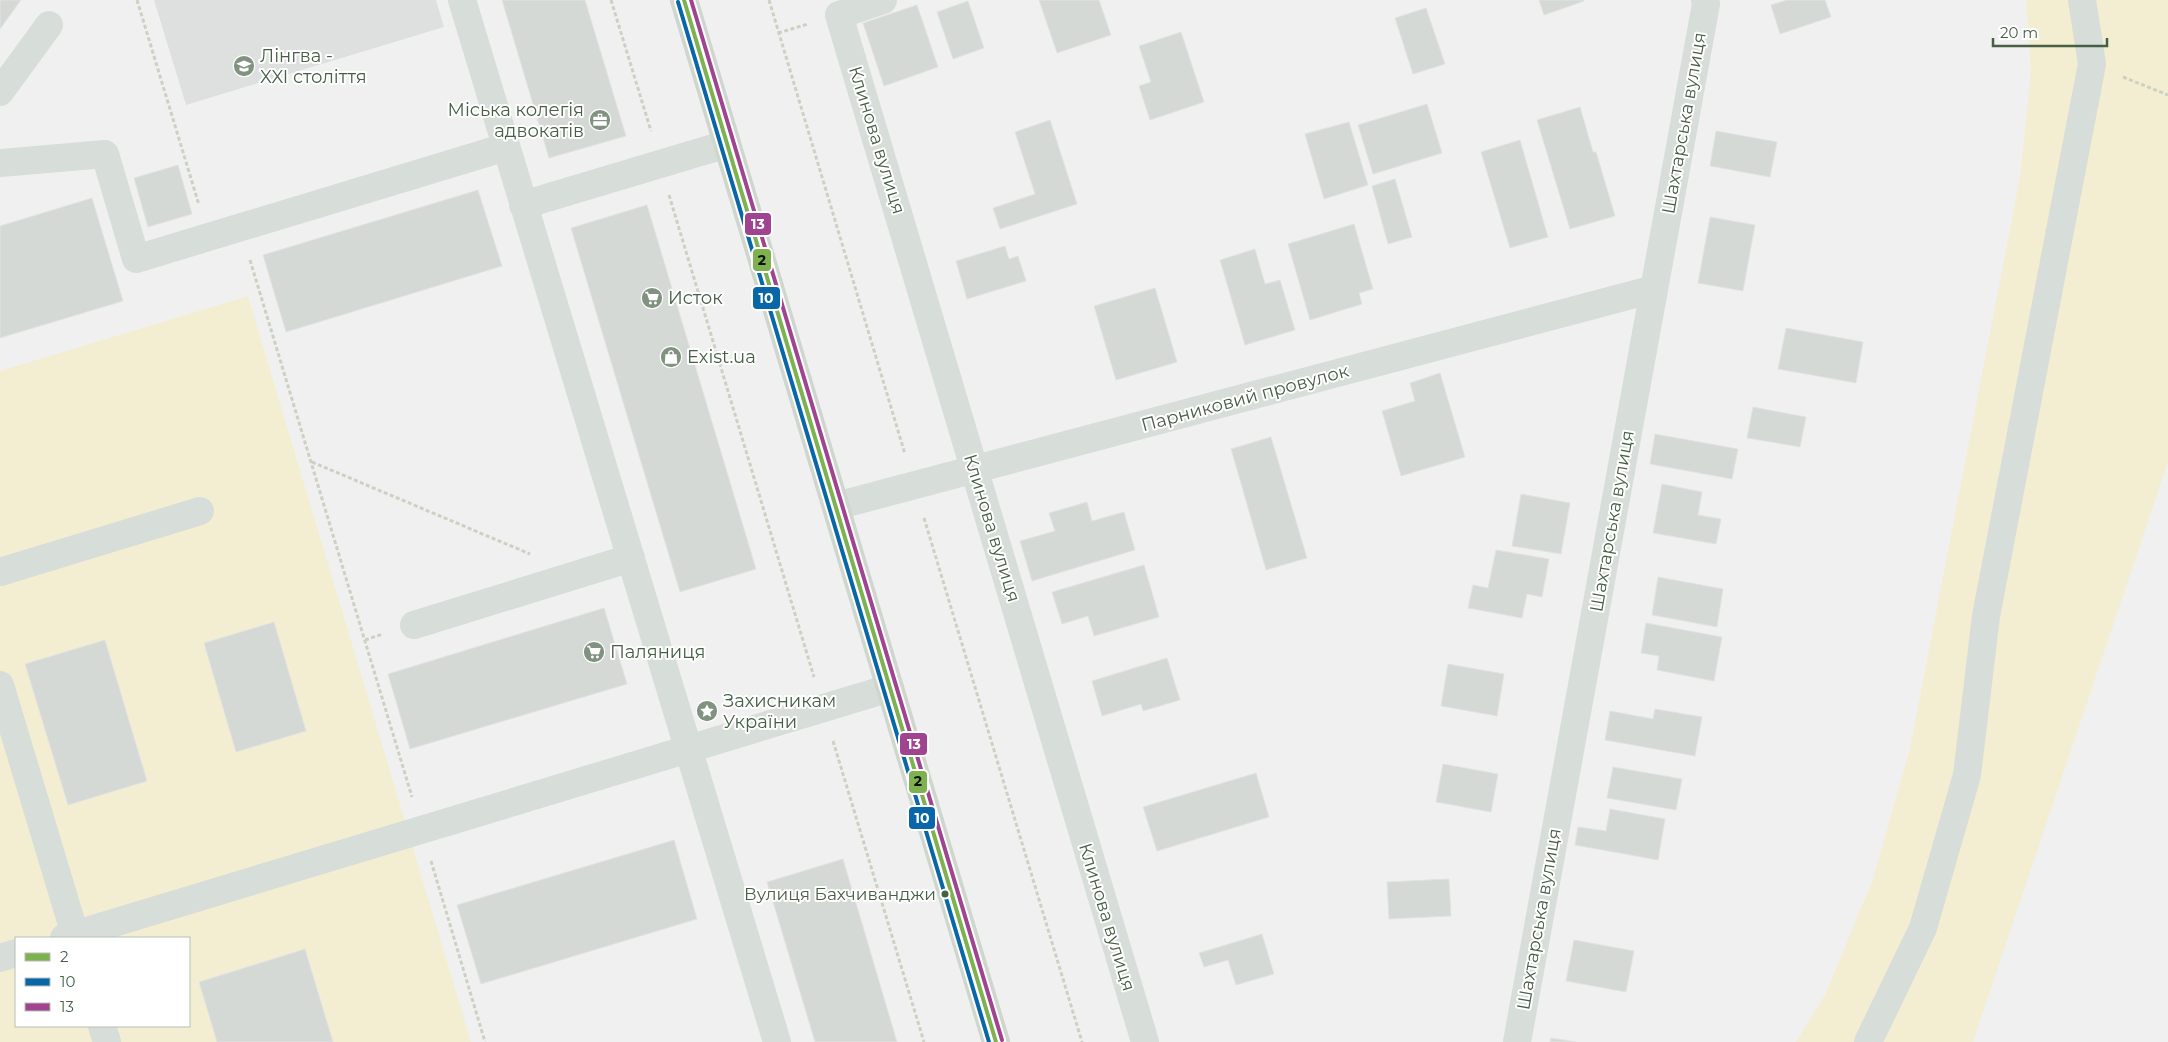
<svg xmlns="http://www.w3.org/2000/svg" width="2168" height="1042" viewBox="0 0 2168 1042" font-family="Montserrat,sans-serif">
	<rect width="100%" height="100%" fill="#f0f0f1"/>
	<!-- education -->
	<path fill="#dee0df" d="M 154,0 L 436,0 L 444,27 L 186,105 Z"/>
	<!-- green -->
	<path fill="#f3eed2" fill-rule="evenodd" d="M 2026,0 L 2168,0 L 2168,462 L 1973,1042 L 1796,1042 L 1825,995 L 1873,879 L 1910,748 L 2020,177 L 2031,72 Z
		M 248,296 L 471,1042 L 0,1042 L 0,371 ZM 16,938 L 189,938 L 189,1026 L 16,1026 Z"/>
	<!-- building -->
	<path fill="#d5d9d6" stroke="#e1e3e2" d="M 0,0 L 21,0 L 0,29 Z
		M 502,0 L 585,0 L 626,136 L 549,158 Z
		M 1039,0 L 1099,0 L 1111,35 L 1057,53 Z
		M 1539,0 L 1584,0 L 1584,1 L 1544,15 Z
		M 1787,0 L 1825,0 L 1831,17 L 1780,34 L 1771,5 Z
		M 968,1 L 984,48 L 953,59 L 937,12 Z
		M 917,5 L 938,67 L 884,86 L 863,23 Z
		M 1426,8 L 1445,64 L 1413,74 L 1395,18 Z
		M 1181,32 L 1204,102 L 1150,120 L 1139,86 L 1151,82 L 1139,46 Z
		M 1427,104 L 1442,153 L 1373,174 L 1358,125 Z
		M 1580,107 L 1593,152 L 1596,152 L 1615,216 L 1570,229 L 1537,120 Z
		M 1050,120 L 1077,204 L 1000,229 L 993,208 L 1035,194 L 1015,132 Z
		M 1349,122 L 1368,185 L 1324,199 L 1305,134 Z
		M 1716,131 L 1777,142 L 1770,177 L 1710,166 Z
		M 1520,140 L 1548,237 L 1510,248 L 1481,152 Z
		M 178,165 L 192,214 L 148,227 L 134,178 Z
		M 1395,179 L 1412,237 L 1388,244 L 1372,186 Z
		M 478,190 L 502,266 L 286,332 L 263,255 Z
		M 92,198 L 123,301 L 0,338 L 0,226 Z
		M 647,205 L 756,569 L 680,592 L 571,228 Z
		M 1710,217 L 1755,225 L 1743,291 L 1698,283 Z
		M 1354,224 L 1373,289 L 1359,293 L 1362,304 L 1310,320 L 1288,244 Z
		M 1005,246 L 1009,259 L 1018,256 L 1026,281 L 967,299 L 956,261 Z
		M 1255,249 L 1265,284 L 1280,280 L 1295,330 L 1245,345 L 1220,260 Z
		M 1155,288 L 1177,362 L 1116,380 L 1094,306 Z
		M 1786,328 L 1863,342 L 1856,383 L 1778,369 Z
		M 1440,373 L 1465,457 L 1401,476 L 1382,411 L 1415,401 L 1410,383 Z
		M 1753,407 L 1806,417 L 1800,447 L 1747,438 Z
		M 1655,434 L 1738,449 L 1732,479 L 1650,464 Z
		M 1271,437 L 1307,558 L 1266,570 L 1231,449 Z
		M 1662,484 L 1702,492 L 1698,515 L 1721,519 L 1716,544 L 1653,533 Z
		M 1521,494 L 1570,503 L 1561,554 L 1512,546 Z
		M 1087,502 L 1092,521 L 1124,512 L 1135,550 L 1032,581 L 1020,541 L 1055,531 L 1049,513 Z
		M 1496,550 L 1549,559 L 1542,597 L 1527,594 L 1522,618 L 1468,608 L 1473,585 L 1488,588 Z
		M 1144,565 L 1159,617 L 1094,636 L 1088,616 L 1062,624 L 1052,592 Z
		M 1658,577 L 1723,589 L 1717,627 L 1652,615 Z
		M 604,608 L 627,684 L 410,749 L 388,674 Z
		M 274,622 L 306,731 L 236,752 L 204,643 Z
		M 1646,623 L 1722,637 L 1714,681 L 1657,670 L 1659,656 L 1641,653 Z
		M 105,640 L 147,781 L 68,805 L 25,664 Z
		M 1167,658 L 1180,700 L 1143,711 L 1141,704 L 1102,716 L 1092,681 Z
		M 1448,664 L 1504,674 L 1497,716 L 1441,706 Z
		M 1655,709 L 1702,717 L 1695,756 L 1605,740 L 1610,711 L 1653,719 Z
		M 1443,764 L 1498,774 L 1491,812 L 1436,802 Z
		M 1613,767 L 1682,779 L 1676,810 L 1607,798 Z
		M 1256,773 L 1269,817 L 1157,851 L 1143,807 Z
		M 1610,809 L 1665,819 L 1658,860 L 1575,845 L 1578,827 L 1606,831 Z
		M 674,840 L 697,919 L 481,984 L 457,905 Z
		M 843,859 L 897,1042 L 815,1042 L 767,882 Z
		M 1449,879 L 1451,916 L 1389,919 L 1387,882 Z
		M 1262,934 L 1274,974 L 1236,985 L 1228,960 L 1204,967 L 1199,953 Z
		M 1574,940 L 1634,951 L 1626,992 L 1566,981 Z
		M 305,949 L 333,1042 L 217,1042 L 199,982 Z
		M 1551,1038 L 1576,1042 L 1550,1042 Z"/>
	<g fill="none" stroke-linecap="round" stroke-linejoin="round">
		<!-- path -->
		<path stroke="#cdd1c1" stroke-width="3" stroke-dasharray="4 2.5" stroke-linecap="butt" d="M 137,0 L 199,205
			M 611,0 L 651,131
			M 769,0 L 905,454
			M 778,33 L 808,24
			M 2123,77 L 2168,95
			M 669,195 L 814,677
			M 250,260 L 412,797
			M 312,462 L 530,554
			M 924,518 L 1082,1042
			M 365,640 L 383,634
			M 833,741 L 924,1042
			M 431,861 L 485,1042"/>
		<!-- minor -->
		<path stroke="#d7ddd8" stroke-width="28" d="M 462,0 L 777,1042
			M 883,0 L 839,15 L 1145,1042
			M 0,92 L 49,25
			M 0,163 L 105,154 L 136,259 L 506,147
			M 523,205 L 727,144
			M 836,506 L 1654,289
			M 0,572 L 200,511
			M 414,625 L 631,558
			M 0,685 L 76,938
			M 64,938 L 890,688
			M 0,958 L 16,953
			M 102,1026 L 107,1042
			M 1517,1042 L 1706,4 L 1705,0
			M 1868,1042 L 1923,928 L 1967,775 L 1986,616 L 2092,64 L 2082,0"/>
		<!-- major -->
		<path stroke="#ced6ce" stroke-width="28" d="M 684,0 L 996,1042"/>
		<!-- bus-1 casing -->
		<g stroke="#fff" stroke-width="8">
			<path id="bus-1" d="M 684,0 L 996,1042"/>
		</g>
		<!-- bus-2 casing -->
		<g stroke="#fff" stroke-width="8">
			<path id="bus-2" d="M 678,2 L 989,1042"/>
		</g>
		<!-- bus-3 casing -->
		<g stroke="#fff" stroke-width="8">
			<path id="bus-3" d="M 691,0 L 1002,1040"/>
		</g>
		<!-- bus-1 -->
		<use href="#bus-1" stroke="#7eb14f" stroke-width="4"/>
		<!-- bus-2 -->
		<use href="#bus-2" stroke="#0866a9" stroke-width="4"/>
		<!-- bus-3 -->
		<use href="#bus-3" stroke="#a04491" stroke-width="4"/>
	</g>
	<!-- icons -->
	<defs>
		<g id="school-disc" transform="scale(1.125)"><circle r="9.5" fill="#829281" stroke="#fff"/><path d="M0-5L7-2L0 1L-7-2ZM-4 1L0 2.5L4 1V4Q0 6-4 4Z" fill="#fff"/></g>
		<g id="office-disc" transform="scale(1.125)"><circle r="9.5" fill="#829281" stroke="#fff"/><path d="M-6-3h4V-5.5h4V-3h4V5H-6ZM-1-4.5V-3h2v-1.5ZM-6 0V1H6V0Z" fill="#fff"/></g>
		<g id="supermarket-disc" transform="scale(1.125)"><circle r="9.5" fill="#829281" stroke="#fff"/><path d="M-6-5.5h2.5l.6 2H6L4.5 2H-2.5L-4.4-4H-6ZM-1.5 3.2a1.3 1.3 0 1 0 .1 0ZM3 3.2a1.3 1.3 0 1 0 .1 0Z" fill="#fff"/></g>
		<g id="shop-disc" transform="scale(1.125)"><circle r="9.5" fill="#829281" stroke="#fff"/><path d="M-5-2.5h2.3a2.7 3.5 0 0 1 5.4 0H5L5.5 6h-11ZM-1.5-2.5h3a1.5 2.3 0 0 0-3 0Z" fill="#fff"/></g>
		<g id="sight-disc" transform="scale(1.125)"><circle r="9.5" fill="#829281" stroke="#fff"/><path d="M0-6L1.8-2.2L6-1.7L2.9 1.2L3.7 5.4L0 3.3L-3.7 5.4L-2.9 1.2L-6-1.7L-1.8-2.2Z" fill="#fff"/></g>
	</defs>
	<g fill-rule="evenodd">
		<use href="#school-disc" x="244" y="66"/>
		<use href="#office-disc" x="600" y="120"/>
		<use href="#supermarket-disc" x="652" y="298"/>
		<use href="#shop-disc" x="671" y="357"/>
		<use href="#supermarket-disc" x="594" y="652"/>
		<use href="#sight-disc" x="707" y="711"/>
	</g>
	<!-- markers -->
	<circle fill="#465f45" stroke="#fff" stroke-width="2" cx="945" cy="894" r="4.5"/>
	<g text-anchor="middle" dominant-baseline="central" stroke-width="4" stroke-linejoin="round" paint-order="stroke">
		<!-- bus labels -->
		<g font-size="17" fill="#465f45" stroke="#fff" text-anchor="end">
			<text x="936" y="894">Вулиця Бахчиванджи</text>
		</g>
		<!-- poi labels -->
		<g font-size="18" fill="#465f45" stroke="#fff" text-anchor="start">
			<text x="260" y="56">Лінгва -<tspan x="260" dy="21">XXI століття</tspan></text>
			<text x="584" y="110" text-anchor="end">Міська колегія<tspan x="584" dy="21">адвокатів</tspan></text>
			<text x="668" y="298">Исток</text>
			<text x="687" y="357">Exist.ua</text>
			<text x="610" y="652">Паляниця</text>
			<text x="723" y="701">Захисникам<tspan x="723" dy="21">України</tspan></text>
		</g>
		<!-- street labels -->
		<g font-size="18" fill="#465f45" stroke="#fff">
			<text transform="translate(1684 123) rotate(-80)">Шахтарська вулиця</text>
			<text transform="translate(877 140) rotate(73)">Клинова вулиця</text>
			<text transform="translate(1245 398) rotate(-15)">Парниковий провулок</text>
			<text transform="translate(1612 521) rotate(-80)">Шахтарська вулиця</text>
			<text transform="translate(992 528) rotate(73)">Клинова вулиця</text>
			<text transform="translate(1107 917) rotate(73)">Клинова вулиця</text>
			<text transform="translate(1539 919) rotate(-80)">Шахтарська вулиця</text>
		</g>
	</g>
	<g stroke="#fff" stroke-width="2">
		<rect x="744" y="212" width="28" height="24" rx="5" fill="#a04491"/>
		<rect x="752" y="248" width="20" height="24" rx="5" fill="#7eb14f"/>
		<rect x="752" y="286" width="29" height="24" rx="5" fill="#0866a9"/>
		<rect x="899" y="732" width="29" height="24" rx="5" fill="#a04491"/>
		<rect x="908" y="770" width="20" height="24" rx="5" fill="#7eb14f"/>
		<rect x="908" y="806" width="28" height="24" rx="5" fill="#0866a9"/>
	</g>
	<g font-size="14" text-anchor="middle" font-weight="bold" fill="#fff">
		<text x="758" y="229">13</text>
		<text x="766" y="303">10</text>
		<text x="914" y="749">13</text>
		<text x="922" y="823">10</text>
	</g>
	<g font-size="14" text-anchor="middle" font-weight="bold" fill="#111">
		<text x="762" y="265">2</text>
		<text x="918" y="786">2</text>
	</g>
	<!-- legend -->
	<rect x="15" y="937" width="175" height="90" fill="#ffffff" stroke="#b5bfb5"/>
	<rect x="25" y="953" width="25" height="8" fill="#7eb14f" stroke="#b5bfb5"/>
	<text x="60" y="962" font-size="15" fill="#465f45">2</text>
	<rect x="25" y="978" width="25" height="8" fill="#0866a9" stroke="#b5bfb5"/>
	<text x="60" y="987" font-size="15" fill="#465f45">10</text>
	<rect x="25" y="1003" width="25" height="8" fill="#a04491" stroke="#b5bfb5"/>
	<text x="60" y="1012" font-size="15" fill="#465f45">13</text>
	<!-- scale -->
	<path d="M1993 38v8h114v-8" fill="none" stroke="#465f45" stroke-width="2.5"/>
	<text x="2000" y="38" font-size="15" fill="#465f45" stroke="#ffffff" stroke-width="4" paint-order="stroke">20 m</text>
</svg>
